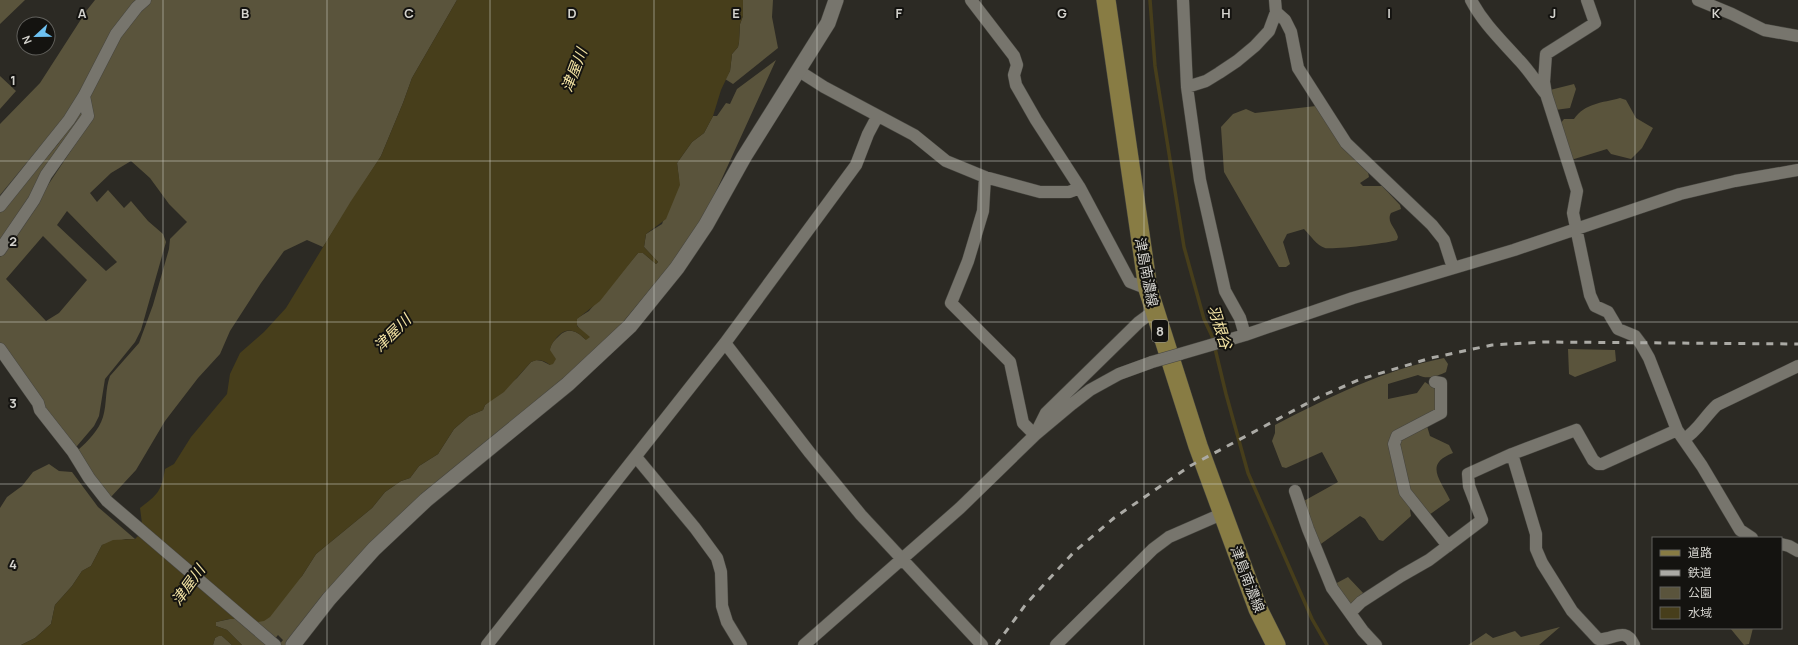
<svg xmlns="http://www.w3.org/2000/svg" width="1798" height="645" viewBox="0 0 1798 645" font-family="Manrope,'Noto Sans JP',sans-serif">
	<rect width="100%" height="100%" fill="#2c2a24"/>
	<!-- green -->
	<path fill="#5a543c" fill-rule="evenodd" d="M 0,0 L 25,0 L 0,24 Z
		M 95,0 L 138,0 L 65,117 L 0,195 L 0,124 L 40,83 L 87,10 Z
		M 151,0 L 457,0 L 412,78 L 403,103 L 381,156 L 323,247 L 307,240 L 284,251 L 261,283 L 230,331 L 220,354 L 198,378 L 165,421 L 136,470 L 110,498 L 92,477 L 78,450 C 88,441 99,430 103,417 C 107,404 105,389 110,376 L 139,343 L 153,305 L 169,249 L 170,239 L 187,222 L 169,204 L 150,178 L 131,161 L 111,173 L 90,193 L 97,202 L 108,190 L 124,208 L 131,201 L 148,221 L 163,234 L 166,242 L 141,330 L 135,342 L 105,379 L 99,416 L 94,426 L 77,446 L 73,447 L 44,409 L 39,398 L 0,343 L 0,257 L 86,128 L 93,115 L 90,93 L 120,37 L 140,11 ZM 67,211 L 117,262 L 106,271 L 57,225 ZM 43,236 L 87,280 L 59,313 L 46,321 L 6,279 Z
		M 743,0 L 773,0 L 772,17 L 778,48 L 733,84 L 725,79 L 730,71 L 732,54 L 738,47 L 739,42 L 740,24 L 743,16 Z
		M 776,60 L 703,220 L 672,263 L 623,322 L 565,379 L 425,494 L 286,645 L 279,645 L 283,640 L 278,635 L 274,640 L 252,619 L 302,576 L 316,554 L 372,508 L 385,492 L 401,481 L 410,478 L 419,466 L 438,454 L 454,429 L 469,416 L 483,410 L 485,405 L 517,378 L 531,362 L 536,360 L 542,361 L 550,365 C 550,359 548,351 551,346 C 552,342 556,339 559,336 C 569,326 578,332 586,340 L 577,325 L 576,319 L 589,311 L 638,253 L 643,253 L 656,264 L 658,262 L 644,247 L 646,234 L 662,224 L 679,180 L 677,163 L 692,142 L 704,133 L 713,116 L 717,116 L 726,103 L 730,104 L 737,89 Z
		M 0,76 L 16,91 L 0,109 Z
		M 1574,84 L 1576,89 L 1570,108 L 1555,110 L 1550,90 Z
		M 1620,98 L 1626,100 L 1636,118 L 1653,128 L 1642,148 L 1631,159 L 1611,154 L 1607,149 L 1571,160 L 1560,124 L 1564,119 L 1574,119 C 1585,103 1602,103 1620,98 Z
		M 1316,106 L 1368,172 L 1369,177 L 1360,183 L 1363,186 L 1382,186 L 1400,205 L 1401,209 L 1391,213 C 1386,222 1396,228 1398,237 L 1397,240 C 1390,243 1332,250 1325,248 C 1317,246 1310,235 1304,229 L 1287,234 L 1283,242 L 1290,264 L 1286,267 L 1279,267 L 1224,172 L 1221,127 L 1233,114 L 1246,109 L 1255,113 Z
		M 83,112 L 84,115 L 0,243 L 0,212 L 58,144 L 80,113 Z
		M 1568,349 L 1615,350 L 1616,361 L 1575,377 L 1569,374 Z
		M 1444,358 L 1448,364 L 1446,372 C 1438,376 1427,380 1418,375 L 1388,384 L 1388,399 L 1417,393 L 1425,382 L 1437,390 L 1435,410 L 1394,432 L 1412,508 L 1410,510 L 1411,516 L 1383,541 L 1379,540 L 1365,519 L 1360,516 L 1318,546 L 1302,502 L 1338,482 L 1322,452 L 1286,468 L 1282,467 L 1272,441 L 1275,433 L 1275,425 C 1329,397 1384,370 1444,358 Z
		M 1427,426 L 1430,436 L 1449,445 L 1453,453 C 1424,464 1440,479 1450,500 L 1429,515 L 1409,490 L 1405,481 L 1400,440 Z
		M 49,464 L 59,471 L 72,472 L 98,507 L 135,539 L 126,539 L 102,545 L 91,566 L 82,571 L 72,586 L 55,605 L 51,624 L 35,638 L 21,645 L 0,645 L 0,508 L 7,497 L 22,486 L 33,472 Z
		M 1348,577 L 1365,595 L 1354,604 L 1347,605 L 1333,585 Z
		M 230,619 L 240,619 L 270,645 L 242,645 L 227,630 L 216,626 L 216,622 Z
		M 1560,627 L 1539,645 L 1468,645 L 1486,633 L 1493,638 L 1515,631 L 1521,637 Z
		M 1730,628 L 1753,628 L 1749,644 L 1744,645 Z
		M 218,636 L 222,636 L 232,645 L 213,645 L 215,638 Z"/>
	<!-- water -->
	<path fill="#473e1b" d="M 457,0 L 743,0 L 743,16 L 740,24 L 739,42 L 738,47 L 732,54 L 730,71 L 721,90 L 713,116 L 704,133 L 692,142 L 677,163 L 680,185 L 666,219 L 646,234 L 644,247 L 658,262 L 656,264 L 643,253 L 638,253 L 600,301 L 577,319 L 577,326 L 590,337 L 586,340 C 577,331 568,326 558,336 C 554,341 551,344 550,350 L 556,359 L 553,364 L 550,365 C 544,360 538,359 531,362 L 504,392 L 485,405 L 483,410 L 469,416 L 454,429 L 438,454 L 419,466 L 410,478 L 401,481 L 385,492 L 372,508 L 316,554 L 302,576 L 270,617 L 264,621 L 258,622 L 252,619 L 229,619 L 216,622 L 216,626 L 227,630 L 242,645 L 232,645 L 222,636 L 219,636 L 215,638 L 213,645 L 21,645 L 35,638 L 51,624 L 55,605 L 72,586 L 82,571 L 91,566 L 102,545 L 113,540 L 135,539 L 143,531 L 140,508 C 158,494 161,492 165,469 L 174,464 L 191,437 L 227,394 L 230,374 L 240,353 L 264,332 L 286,308 L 351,201 L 381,156 L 403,103 L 412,78 Z"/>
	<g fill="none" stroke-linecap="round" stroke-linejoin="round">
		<!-- stream -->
		<path stroke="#473e1b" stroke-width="3.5" d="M 1150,0 L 1155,66 L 1184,247 L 1204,319 L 1212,336 L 1226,394 L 1248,473 L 1312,619 L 1327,645"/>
		<!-- minor casing -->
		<g stroke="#46453f" stroke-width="13">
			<path id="minor" d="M 971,0 L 1014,56 L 1017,65 L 1014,75 L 1016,85 L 1036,120 L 1080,188
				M 1183,0 L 1187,87 L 1200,180 L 1225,291 L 1240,318 L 1245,335
				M 1471,0 C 1483,23 1501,40 1518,59 C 1528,69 1536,82 1545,93
				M 1587,0 L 1595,23 L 1546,54 L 1544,82 L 1546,94 L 1577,191 L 1573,213 L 1590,295 L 1595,306 L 1608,312 L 1618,329 L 1635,336 L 1641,344 L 1649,358 L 1677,430 L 1702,466 L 1740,530 L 1752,538
				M 1698,0 L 1732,14 L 1764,30 L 1798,36
				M 1276,12 L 1285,20 L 1291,32 L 1298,68 L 1346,143 L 1432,225 L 1444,240 L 1453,268
				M 799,71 L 824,87 L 914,135 L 946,161 L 985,177 L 1040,192 L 1069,192 L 1080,188 L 1130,282 L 1148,289
				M 1187,87 L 1206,81 L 1219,73 L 1237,61 L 1255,46 L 1269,31 L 1276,12 L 1275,0
				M 985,177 L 983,211 L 968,261 L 951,303 L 1010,362 L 1023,423 L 1035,435
				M 0,206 L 69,120 L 84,96 L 116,34 L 137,7 L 145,0
				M 0,250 L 34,200 L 46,175 L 88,116 L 84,96
				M 725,343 L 810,453 L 861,515 L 982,645
				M 0,349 L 38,403 L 40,410 L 73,452 L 89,478 L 107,501 L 275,645
				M 1180,354 L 1245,335 L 1353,298 L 1514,250 L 1680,194 L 1735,181 L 1798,170
				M 1435,382 L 1441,383 L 1441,413 L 1397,436 L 1394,444 L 1405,492 L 1448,546
				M 1037,431 L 1046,413 L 1139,322 L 1154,311
				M 1684,439 C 1697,432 1705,416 1717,405 L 1798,366
				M 1512,454 L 1536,534 L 1536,549 L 1542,563 L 1572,611 L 1598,639 C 1613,641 1625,625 1634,645
				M 636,457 L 695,528 L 717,558 L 721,572 L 722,606 L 727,622 L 741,645
				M 1295,491 L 1308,529 L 1332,588 L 1363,631 L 1376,645
				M 1781,544 L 1789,546 L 1798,551
				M 1350,613 L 1361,602 L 1401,576 L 1429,560 L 1482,520 L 1469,486 L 1468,474 L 1512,454 L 1576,430 L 1593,460 L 1598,464 L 1602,464 L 1677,430
				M 487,645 L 725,343 L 856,165 L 868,134 L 877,117
				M 804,645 L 960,508 L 1035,435 L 1072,404 L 1090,390 L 1119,374 L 1152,362
				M 1056,645 L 1153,549 L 1169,537 L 1224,513"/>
		</g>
		<!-- tertiary casing -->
		<g stroke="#46453f" stroke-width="16">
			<path id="tertiary" d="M 293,645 L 329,599 L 374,549 L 426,500 L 568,384 L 630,326 L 677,268 L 706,225 L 744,157 L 828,23 L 836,0"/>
		</g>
		<!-- primary casing -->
		<g stroke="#46453f" stroke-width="20">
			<path id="primary" d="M 1106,0 L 1148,289 L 1198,446 L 1258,609 L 1276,645"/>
		</g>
		<!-- minor -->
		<use href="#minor" stroke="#77756d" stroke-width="12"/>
		<!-- tertiary -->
		<use href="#tertiary" stroke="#77756d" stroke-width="15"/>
		<!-- primary -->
		<use href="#primary" stroke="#887c44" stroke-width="19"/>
		<!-- rail -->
		<path stroke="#abaaa5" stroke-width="3" stroke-dasharray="7 7" stroke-linecap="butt" d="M 996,645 L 1026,604 L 1074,552 L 1114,518 L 1190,466 L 1319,397 L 1361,379 L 1431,358 L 1492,345 L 1544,342 L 1798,344"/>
		<!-- minor-bridge casing -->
		<g stroke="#46453f" stroke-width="13" stroke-linecap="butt">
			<path id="minor-bridge" d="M 1152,362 L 1180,354"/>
		</g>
		<!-- minor-bridge -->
		<use href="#minor-bridge" stroke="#77756d" stroke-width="12"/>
	</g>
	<!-- grid -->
	<path fill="none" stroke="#d4d3ce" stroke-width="1" stroke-opacity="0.55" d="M 163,0 L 163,645M 327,0 L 327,645M 490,0 L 490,645M 654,0 L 654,645M 817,0 L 817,645M 981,0 L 981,645M 1144,0 L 1144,645M 1308,0 L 1308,645M 1471,0 L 1471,645M 1635,0 L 1635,645M 0,161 L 1798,161M 0,322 L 1798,322M 0,484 L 1798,484"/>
	<g text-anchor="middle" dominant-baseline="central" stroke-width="4" stroke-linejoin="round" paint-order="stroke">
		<!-- shield labels -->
		<rect fill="#141310" stroke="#9a9995" stroke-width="1" x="1152" y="320" width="16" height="22" rx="3"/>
		<g font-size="13" font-weight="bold" fill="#d4d3ce">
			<text x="1160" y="331">8</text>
		</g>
		<!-- street labels -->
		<g font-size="14" fill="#d4d3ce" stroke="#141310">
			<text transform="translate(1147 272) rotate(79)">津島南濃線</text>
			<text transform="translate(1248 579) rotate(69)">津島南濃線</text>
		</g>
		<!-- water labels -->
		<g font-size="15" font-style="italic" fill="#f3e3a3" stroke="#141310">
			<text transform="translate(574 70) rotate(-69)">津屋川</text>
			<text transform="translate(1220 327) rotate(72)">羽根谷</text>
			<text transform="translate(392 333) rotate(-45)">津屋川</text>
			<text transform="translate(188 585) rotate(-54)">津屋川</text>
		</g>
	</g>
	<g font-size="13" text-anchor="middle" font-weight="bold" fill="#d4d3ce" stroke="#141310" stroke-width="4" stroke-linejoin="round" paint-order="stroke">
		<text x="82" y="18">A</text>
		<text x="245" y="18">B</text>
		<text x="409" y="18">C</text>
		<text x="572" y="18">D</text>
		<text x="736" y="18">E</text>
		<text x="899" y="18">F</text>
		<text x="1062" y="18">G</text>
		<text x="1226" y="18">H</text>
		<text x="1389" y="18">I</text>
		<text x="1553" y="18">J</text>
		<text x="1716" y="18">K</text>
		<text x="13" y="85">1</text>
		<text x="13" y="246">2</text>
		<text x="13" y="408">3</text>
		<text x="13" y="569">4</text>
	</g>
	<!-- legend -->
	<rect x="1652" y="537" width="130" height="92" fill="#141310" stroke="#61605c"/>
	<rect x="1660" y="550" width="20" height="6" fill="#887c44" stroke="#61605c"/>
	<text x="1688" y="557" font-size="12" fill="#d4d3ce">道路</text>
	<rect x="1660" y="570" width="20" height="6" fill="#abaaa5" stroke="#61605c"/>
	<text x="1688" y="577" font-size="12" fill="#d4d3ce">鉄道</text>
	<rect x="1660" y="587" width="20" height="12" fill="#5a543c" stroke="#61605c"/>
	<text x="1688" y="597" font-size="12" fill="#d4d3ce">公園</text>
	<rect x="1660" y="607" width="20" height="12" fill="#473e1b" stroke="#61605c"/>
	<text x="1688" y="617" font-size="12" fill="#d4d3ce">水域</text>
	<!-- north arrow -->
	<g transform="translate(36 36) rotate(248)"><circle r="19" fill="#141310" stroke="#61605c"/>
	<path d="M0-3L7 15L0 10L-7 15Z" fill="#6ec2f3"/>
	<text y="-6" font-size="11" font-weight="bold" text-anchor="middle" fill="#d4d3ce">N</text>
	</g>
</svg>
